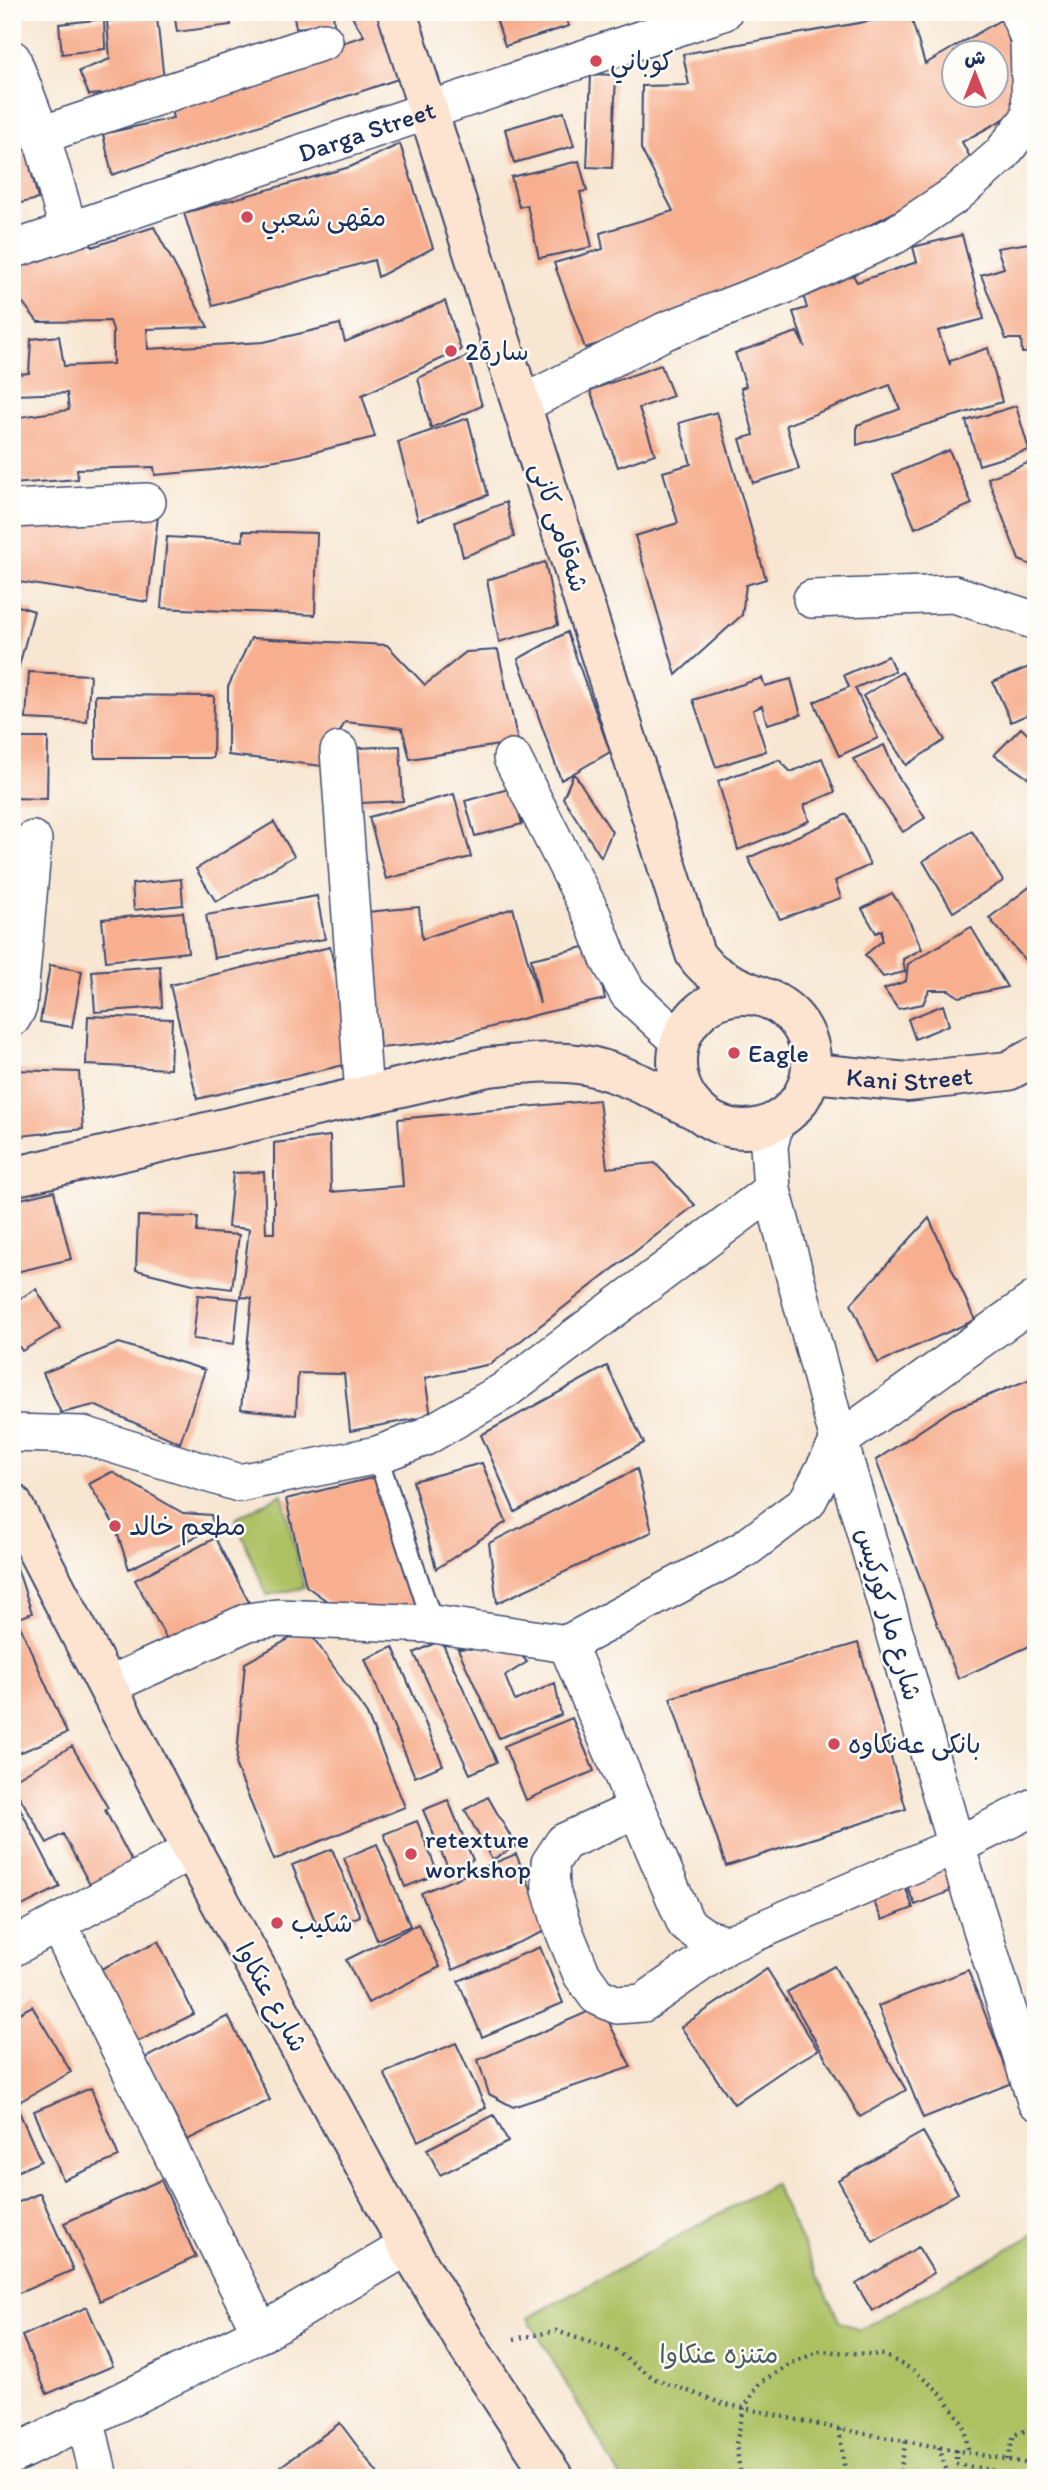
<svg xmlns="http://www.w3.org/2000/svg" width="1048" height="2490" viewBox="0 0 1048 2490" font-family="Itim,'Playpen Sans Arabic',sans-serif">
	<rect width="100%" height="100%" fill="#fdfcf7"/>
	<filter id="ink" filterUnits="userSpaceOnUse"><feTurbulence type="fractalNoise" baseFrequency=".0143" numOctaves="2"/><feDisplacementMap in="SourceGraphic" scale="14" xChannelSelector="R" yChannelSelector="G"/><feConvolveMatrix kernelMatrix="1 2 1 2 8 2 1 2 1" color-interpolation-filters="sRGB"/></filter>
	<filter id="wash" filterUnits="userSpaceOnUse"><feTurbulence type="fractalNoise" baseFrequency=".00686" numOctaves="4" result="noise"/><feDisplacementMap in="SourceGraphic" scale="28" xChannelSelector="R" yChannelSelector="G"/><feGaussianBlur stdDeviation="1.57" result="paint"/><feColorMatrix in="noise" values="0 0 0 0 0 0 0 0 0 0 0 0 0 0 0 0 0 1.4 0 .05"/><feComposite in="paint" operator="in"/></filter>
	<g filter="url(#wash)">
		<rect width="100%" height="100%" fill="#f7e6d1"/>
		<!-- green -->
		<path fill="#adc164" stroke="#647861" stroke-width="2" d="M 282,1494 L 304,1588 L 267,1595 L 235,1519 Z
			M 774,2184 L 840,2322 L 860,2330 L 1036,2233 L 1036,2478 L 621,2478 L 528,2318 Z"/>
		<g id="blocks">
			<!-- building -->
			<path fill="#f7af8f" fill-rule="evenodd" d="M 174,12 L 229,12 L 231,25 L 177,32 Z
				M 293,12 L 333,12 L 334,24 L 296,28 Z
				M 349,12 L 378,12 L 398,79 L 112,175 L 103,134 L 173,118 L 168,98 L 364,36 Z
				M 494,12 L 564,12 L 569,26 L 505,46 Z
				M 910,14 L 925,64 L 1004,18 L 1024,108 L 962,142 L 976,169 L 719,305 L 585,348 L 554,263 L 603,249 L 600,233 L 673,211 L 641,149 L 642,86 L 689,85 L 683,54 ZM 954,52 L 996,52 L 996,94 L 954,94 Z
				M 157,18 L 165,89 L 89,95 L 79,71 L 110,59 L 107,21 Z
				M 104,19 L 105,49 L 62,54 L 59,24 Z
				M 591,74 L 616,75 L 612,168 L 587,167 Z
				M 564,112 L 574,146 L 514,163 L 505,129 Z
				M 400,144 L 433,248 L 378,277 L 374,260 L 213,306 L 184,213 L 350,167 Z
				M 12,150 L 26,150 L 38,199 L 12,205 Z
				M 579,161 L 587,191 L 580,192 L 592,247 L 539,258 L 527,205 L 519,207 L 511,177 Z
				M 154,227 L 208,327 L 147,329 L 148,349 L 264,342 L 340,324 L 345,342 L 445,301 L 461,350 L 362,395 L 375,437 L 294,457 L 213,470 L 155,475 L 154,467 L 77,469 L 78,479 L 12,484 L 12,418 L 69,410 L 67,393 L 16,395 L 18,374 L 29,373 L 31,339 L 59,336 L 64,366 L 113,364 L 113,330 L 110,321 L 38,322 L 12,289 L 12,265 L 90,238 L 92,247 Z
				M 962,235 L 984,319 L 938,331 L 950,365 L 950,361 L 988,348 L 1002,402 L 857,445 L 857,425 L 900,409 L 890,385 L 786,425 L 799,469 L 753,483 L 740,439 L 754,435 L 741,388 L 746,386 L 735,353 L 797,332 L 805,347 L 793,312 L 807,308 L 800,285 L 850,270 L 857,282 L 917,262 L 913,247 Z
				M 1036,242 L 1036,352 L 1022,353 L 1021,339 L 1006,339 L 981,275 L 1004,268 L 997,248 Z
				M 468,356 L 482,406 L 431,428 L 418,378 Z
				M 661,365 L 673,396 L 639,408 L 655,454 L 618,467 L 590,390 Z
				M 1016,406 L 1029,450 L 979,465 L 966,421 Z
				M 717,412 L 766,579 L 746,585 L 742,615 L 676,675 L 635,536 L 678,523 L 663,472 L 691,464 L 679,423 Z
				M 468,418 L 488,495 L 418,520 L 398,442 Z
				M 949,450 L 972,504 L 915,528 L 893,474 Z
				M 1036,460 L 1036,567 L 1019,560 L 988,478 Z
				M 506,502 L 514,537 L 463,557 L 455,522 Z
				M 158,516 L 148,602 L 12,581 L 12,520 Z
				M 243,531 L 317,533 L 315,615 L 161,608 L 167,537 L 243,541 Z
				M 545,562 L 558,625 L 499,642 L 487,580 Z
				M 12,604 L 34,611 L 13,688 L 12,688 Z
				M 567,632 L 610,752 L 574,773 L 612,832 L 601,857 L 563,798 L 574,773 L 561,780 L 518,659 Z
				M 251,638 L 387,645 L 425,685 L 466,652 L 498,650 L 518,742 L 410,759 L 402,728 L 345,722 L 322,766 L 228,755 L 228,687 Z
				M 888,656 L 895,671 L 855,688 L 878,738 L 839,756 L 814,702 L 849,687 L 844,675 Z
				M 1036,664 L 1036,711 L 1011,722 L 993,682 Z
				M 29,672 L 90,675 L 87,722 L 26,719 Z
				M 902,672 L 945,740 L 906,765 L 863,696 Z
				M 762,678 L 765,686 L 791,679 L 801,715 L 767,724 L 762,706 L 753,710 L 766,751 L 716,767 L 693,700 Z
				M 95,695 L 214,696 L 213,758 L 95,758 Z
				M 1021,728 L 1036,742 L 1036,769 L 1028,778 L 994,755 Z
				M 12,738 L 48,738 L 47,799 L 12,798 Z
				M 884,745 L 897,775 L 925,818 L 903,832 L 853,759 Z
				M 400,746 L 403,801 L 361,803 L 358,748 Z
				M 822,758 L 835,792 L 804,805 L 809,821 L 738,850 L 718,781 L 779,760 L 791,772 Z
				M 512,788 L 522,824 L 475,836 L 465,801 Z
				M 454,794 L 471,857 L 386,879 L 369,817 Z
				M 847,814 L 870,865 L 835,881 L 841,898 L 780,919 L 748,858 Z
				M 274,822 L 294,856 L 216,902 L 196,869 Z
				M 972,831 L 1003,881 L 953,912 L 923,861 Z
				M 181,879 L 183,905 L 134,910 L 132,884 Z
				M 1036,882 L 1036,973 L 989,918 Z
				M 892,893 L 907,916 L 922,949 L 903,959 L 905,972 L 883,977 L 865,955 L 882,941 L 882,930 L 876,933 L 862,909 Z
				M 317,896 L 325,939 L 214,958 L 206,915 Z
				M 419,907 L 422,939 L 513,908 L 540,1004 L 531,959 L 593,945 L 605,999 L 543,1013 L 432,1043 L 380,1048 L 367,912 Z
				M 183,912 L 188,952 L 106,961 L 102,919 Z
				M 971,927 L 1007,987 L 959,997 L 949,990 L 929,990 L 923,1004 L 898,1009 L 884,989 L 906,981 L 908,964 Z
				M 330,947 L 357,1062 L 197,1099 L 170,985 Z
				M 50,965 L 82,971 L 72,1027 L 40,1022 Z
				M 160,966 L 162,1007 L 95,1012 L 92,971 Z
				M 943,1005 L 949,1025 L 915,1039 L 908,1019 Z
				M 88,1016 L 172,1019 L 170,1069 L 86,1065 Z
				M 12,1070 L 79,1072 L 83,1129 L 12,1137 Z
				M 599,1100 L 607,1168 L 655,1163 L 695,1205 L 491,1364 L 425,1378 L 431,1416 L 350,1431 L 344,1374 L 298,1373 L 296,1415 L 241,1409 L 252,1298 L 241,1297 L 249,1229 L 228,1227 L 233,1173 L 264,1172 L 266,1233 L 274,1233 L 274,1143 L 330,1136 L 331,1192 L 403,1186 L 398,1119 Z
				M 54,1191 L 71,1259 L 12,1273 L 12,1201 Z
				M 138,1216 L 198,1217 L 197,1232 L 239,1235 L 232,1289 L 193,1284 L 136,1270 Z
				M 929,1218 L 975,1320 L 878,1363 L 851,1304 Z
				M 36,1289 L 60,1328 L 22,1351 L 12,1335 L 12,1303 Z
				M 198,1295 L 239,1299 L 234,1344 L 193,1339 Z
				M 119,1343 L 205,1370 L 180,1443 L 94,1405 L 61,1413 L 43,1373 Z
				M 607,1366 L 644,1443 L 515,1512 L 481,1435 Z
				M 1036,1377 L 1036,1643 L 958,1679 L 876,1460 L 953,1409 Z
				M 482,1463 L 506,1522 L 436,1569 L 413,1481 Z
				M 637,1469 L 652,1532 L 497,1603 L 489,1543 Z
				M 112,1472 L 183,1513 L 211,1515 L 214,1528 L 129,1569 L 115,1526 L 89,1484 Z
				M 380,1476 L 418,1612 L 352,1619 L 306,1586 L 286,1499 Z
				M 215,1538 L 251,1606 L 172,1649 L 135,1580 Z
				M 13,1556 L 32,1613 L 17,1619 L 67,1733 L 12,1756 Z
				M 307,1629 L 367,1714 L 405,1807 L 274,1860 L 236,1766 L 245,1663 Z
				M 441,1640 L 497,1762 L 470,1774 L 414,1653 Z
				M 858,1643 L 906,1809 L 726,1866 L 670,1698 Z
				M 514,1646 L 527,1662 L 505,1676 L 515,1701 L 555,1683 L 561,1715 L 499,1738 L 458,1649 Z
				M 393,1647 L 443,1765 L 415,1777 L 365,1659 Z
				M 572,1718 L 594,1771 L 526,1800 L 504,1746 Z
				M 72,1746 L 108,1808 L 105,1810 L 134,1865 L 91,1887 L 63,1834 L 47,1843 L 12,1784 L 12,1781 Z
				M 12,1793 L 60,1887 L 12,1911 Z
				M 488,1797 L 516,1846 L 492,1860 L 465,1810 Z
				M 448,1800 L 473,1860 L 449,1870 L 423,1810 Z
				M 417,1821 L 438,1874 L 405,1887 L 384,1834 Z
				M 377,1844 L 410,1926 L 377,1940 L 344,1858 Z
				M 332,1849 L 360,1916 L 320,1933 L 292,1865 Z
				M 516,1854 L 548,1930 L 453,1970 L 421,1893 Z
				M 956,1859 L 966,1885 L 915,1905 L 903,1877 Z
				M 905,1887 L 913,1908 L 882,1920 L 873,1900 Z
				M 418,1924 L 440,1967 L 368,2003 L 346,1960 Z
				M 158,1941 L 194,2014 L 135,2043 L 99,1970 Z
				M 540,1947 L 563,2003 L 482,2037 L 458,1981 Z
				M 834,1966 L 906,2090 L 860,2117 L 787,1992 Z
				M 767,1969 L 818,2050 L 784,2070 L 734,2104 L 681,2027 Z
				M 968,1970 L 1012,2083 L 923,2118 L 878,2006 Z
				M 32,2006 L 71,2072 L 21,2101 L 12,2086 L 12,2017 Z
				M 601,2006 L 631,2067 L 513,2107 L 489,2094 L 478,2060 Z
				M 228,2016 L 270,2100 L 187,2140 L 145,2058 Z
				M 456,2043 L 486,2108 L 418,2141 L 384,2073 Z
				M 91,2088 L 119,2157 L 63,2180 L 34,2111 Z
				M 12,2096 L 41,2161 L 12,2174 Z
				M 494,2115 L 508,2142 L 440,2175 L 427,2149 Z
				M 923,2132 L 958,2193 L 873,2242 L 838,2180 Z
				M 161,2180 L 196,2257 L 100,2301 L 64,2223 Z
				M 40,2193 L 73,2270 L 12,2296 L 12,2205 Z
				M 918,2247 L 934,2273 L 872,2311 L 856,2284 Z
				M 87,2307 L 113,2366 L 47,2394 L 22,2336 Z
				M 340,2423 L 381,2478 L 277,2478 L 273,2472 Z"/>
		</g>
	</g>
	<g filter="url(#ink)">
		<use href="#blocks" fill-opacity="0" stroke="#3c4a6f" stroke-width="2"/>
		<g fill="none" stroke-linecap="round" stroke-linejoin="round">
			<!-- lane casing -->
			<g stroke="#3c4a6f" stroke-width="23">
				<path id="lane" d="M 377,1455 L 433,1624"/>
			</g>
			<!-- street casing -->
			<g stroke="#3c4a6f" stroke-width="40">
				<g id="street">
					<path d="M 12,59 L 41,135 L 69,231"/>
					<path d="M 41,135 L 324,41"/>
					<path id="s1" d="M 12,250 L 723,12"/>
					<path d="M 521,405 L 665,331 L 787,284 L 895,235 L 955,195 L 1001,155 L 1031,116 L 1029,38 L 1018,12"/>
					<path d="M 12,509 L 147,502"/>
					<path d="M 812,599 L 954,594 L 1036,621"/>
					<path d="M 339,751 L 364,1095"/>
					<path d="M 512,758 L 592,915 L 609,959 L 628,993 L 680,1041"/>
					<path d="M 12,1018 L 18,1007 L 33,840"/>
					<path d="M 775,1122 L 769,1146 L 772,1190 L 839,1441 L 956,1846 L 1036,2101"/>
					<path d="M 12,1433 L 83,1435 L 239,1483 L 377,1455 L 423,1438 L 504,1391 L 772,1190"/>
					<path d="M 567,1644 L 686,1924 L 703,1936 L 726,1945 L 956,1846 L 1036,1806"/>
					<path d="M 107,1686 L 248,1622 L 277,1618 L 433,1624 L 567,1644 L 745,1549 L 807,1502 L 839,1441 L 1036,1299"/>
					<path d="M 637,1809 L 564,1842 L 550,1863 L 551,1890 L 562,1926 L 582,1975 L 597,1996 L 617,2005 L 643,2003 L 726,1945"/>
					<path d="M 58,1924 L 261,2333"/>
					<path d="M 12,1948 L 192,1850"/>
					<path d="M 85,2417 L 99,2478"/>
					<path d="M 12,2455 L 261,2333 L 408,2246"/>
				</g>
			</g>
			<!-- secondary casing -->
			<g stroke="#3c4a6f" stroke-width="42">
				<g id="secondary">
					<path d="M 397,12 L 695,954 C 712,980 745,989 772,1001"/>
					<circle cx="744" cy="1062" r="67"/>
					<path id="s2" d="M 812,1073 L 908,1082 L 1008,1071 L 1036,1056"/>
					<path d="M 12,1177 L 488,1067 C 522,1064 556,1059 590,1066 C 628,1075 664,1095 699,1112"/>
					<path d="M 12,1503 L 192,1850 L 408,2246 L 468,2347 L 554,2478"/>
				</g>
			</g>
			<!-- path -->
			<path stroke="#3c4a6f" stroke-width="4.5" stroke-dasharray="2 5" stroke-linecap="butt" d="M 514,2339 L 556,2331 L 616,2351 L 655,2379 L 721,2403 L 839,2429 L 1036,2465
				M 839,2429 L 846,2478
				M 939,2447 L 949,2478
				M 956,2450 L 956,2464 L 991,2470 L 993,2478
				M 1007,2460 L 1014,2435 L 1036,2427
				M 741,2478 L 736,2444 L 744,2408 L 759,2383 L 792,2363 L 820,2351 L 884,2355 L 913,2370 L 943,2395 L 963,2424 L 969,2453
				M 899,2478 L 906,2440"/>
			<!-- lane -->
			<use href="#lane" stroke="#fff" stroke-width="19"/>
			<!-- street -->
			<use href="#street" stroke="#fff" stroke-width="37"/>
			<!-- secondary -->
			<use href="#secondary" stroke="#fde4d1" stroke-width="38"/>
		</g>
	</g>
	<!-- markers -->
	<g fill="#d1495b" stroke="#fdfcf7" stroke-width="2.5">
		<circle cx="596" cy="61" r="7"/>
		<circle cx="247" cy="217" r="7"/>
		<circle cx="451" cy="351" r="7"/>
		<circle cx="734" cy="1053" r="7"/>
		<circle cx="115" cy="1526" r="7"/>
		<circle cx="834" cy="1744" r="7"/>
		<circle cx="411" cy="1854" r="7"/>
		<circle cx="277" cy="1923" r="7"/>
	</g>
	<g text-anchor="middle" dominant-baseline="central" stroke-width="5" stroke-linejoin="round" paint-order="stroke">
		<!-- poi labels -->
		<g font-size="26" fill="#1b2f5e" stroke="#fdfcf7" text-anchor="start">
			<text x="610" y="61">كوباني</text>
			<text x="261" y="217">مقهى شعبي</text>
			<text x="465" y="351">سارة2</text>
			<text x="748" y="1053">Eagle</text>
			<text x="129" y="1526">مطعم خالد</text>
			<text x="848" y="1744">بانکی عەنکاوە</text>
			<text x="425" y="1839">retexture<tspan x="425" dy="30">workshop</tspan></text>
			<text x="291" y="1923">شكيب</text>
		</g>
		<!-- street labels -->
		<g font-size="26" fill="#1b2f5e" stroke="#fdfcf7">
			<text stroke="none"><textPath href="#s1" startOffset="374">Darga Street</textPath></text>
			<text transform="translate(560 527) rotate(72)">شەقامی کانی</text>
			<text stroke="none"><textPath href="#s2" startOffset="98">Kani Street</textPath></text>
			<text transform="translate(889 1614) rotate(74)">شارع مار كوركيس</text>
			<text transform="translate(272 1997) rotate(61)">شارع عنكاوا</text>
		</g>
		<!-- park labels -->
		<g font-size="26" fill="#475b60" stroke="#fdfcf7">
			<text x="719" y="2354">متنزه عنكاوا</text>
		</g>
	</g>
	<!-- margin -->
	<rect width="1048" height="2490" fill="none" stroke="#fdfcf7" stroke-width="42"/>
	<!-- north arrow -->
	<g transform="translate(975 74)"><circle r="33" fill="#fdfcf7" stroke="#a3aaba" stroke-width="2"/>
	<path d="M0-5L12 26L0 18L-12 26Z" fill="#d1495b"/>
	<text y="-10" font-size="19" font-weight="bold" text-anchor="middle" fill="#1b2f5e">ش</text>
	</g>
</svg>
